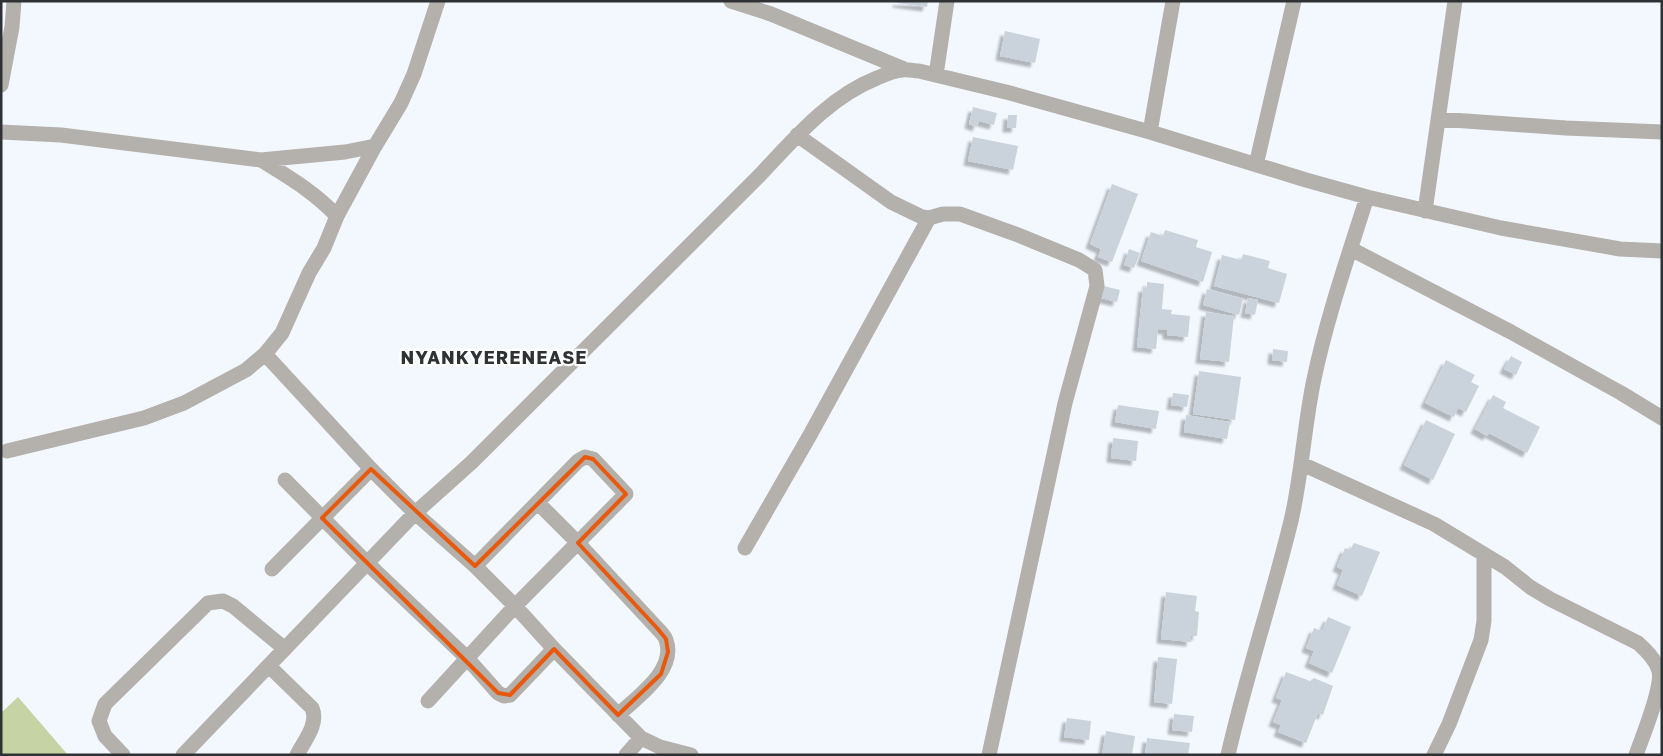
<svg xmlns="http://www.w3.org/2000/svg" width="1663" height="756" viewBox="0 0 1663 756" font-family="'Golos Text',sans-serif">
	<defs>
		<filter id="shadow"><feDropShadow dx="-4.5" dy="4.5" stdDeviation="1" flood-color="#0004"/></filter>
	</defs>
	<rect width="100%" height="100%" fill="#f3f8fe"/>
	<!-- green -->
	<path fill="#c5d3a5" d="M 18,697 L 68,755 L 1,755 L 1,713 Z"/>
	<!-- building -->
	<path fill="#cad3dc" filter="url(#shadow)" d="M 897,1 L 928,1 L 927,7 L 897,3 Z
		M 1005,31 L 1040,39 L 1035,63 L 1000,56 Z
		M 973,107 L 997,113 L 994,125 L 979,121 L 977,127 L 969,124 Z
		M 1008,115 L 1017,115 L 1016,128 L 1007,128 Z
		M 973,137 L 1018,146 L 1013,170 L 968,161 Z
		M 1112,184 L 1138,194 L 1112,262 L 1098,257 L 1101,249 L 1090,244 Z
		M 1165,230 L 1198,240 L 1196,247 L 1212,252 L 1203,282 L 1141,261 L 1151,232 L 1163,236 Z
		M 1129,249 L 1140,253 L 1134,268 L 1124,265 Z
		M 1243,254 L 1270,261 L 1268,268 L 1287,274 L 1279,303 L 1214,286 L 1222,255 L 1241,260 Z
		M 1147,282 L 1164,284 L 1162,309 L 1172,310 L 1171,314 L 1190,316 L 1188,337 L 1167,335 L 1167,330 L 1158,329 L 1156,349 L 1137,347 L 1143,287 L 1147,288 Z
		M 1104,286 L 1120,290 L 1117,302 L 1101,298 Z
		M 1207,289 L 1243,299 L 1239,315 L 1203,305 Z
		M 1248,298 L 1258,300 L 1255,315 L 1245,313 Z
		M 1206,312 L 1234,316 L 1229,362 L 1200,359 Z
		M 1273,349 L 1288,351 L 1287,362 L 1272,360 Z
		M 1511,356 L 1522,362 L 1516,375 L 1504,369 Z
		M 1446,360 L 1475,375 L 1471,382 L 1479,386 L 1466,412 L 1458,408 L 1454,417 L 1425,403 Z
		M 1199,371 L 1241,377 L 1235,420 L 1193,414 Z
		M 1173,393 L 1189,395 L 1187,407 L 1171,405 Z
		M 1493,395 L 1506,402 L 1503,408 L 1540,427 L 1527,453 L 1489,433 L 1487,436 L 1475,429 Z
		M 1118,405 L 1159,411 L 1156,429 L 1115,422 Z
		M 1186,415 L 1230,422 L 1227,439 L 1184,432 Z
		M 1426,420 L 1455,434 L 1433,480 L 1404,465 Z
		M 1113,438 L 1138,441 L 1136,461 L 1111,458 Z
		M 1354,543 L 1380,552 L 1362,596 L 1337,585 L 1343,570 L 1337,567 L 1345,548 L 1350,550 Z
		M 1166,592 L 1197,596 L 1195,611 L 1199,612 L 1197,636 L 1191,636 L 1191,642 L 1161,639 Z
		M 1328,617 L 1351,627 L 1332,673 L 1309,663 L 1314,651 L 1306,648 L 1314,628 L 1322,631 Z
		M 1158,657 L 1177,659 L 1172,704 L 1154,702 Z
		M 1286,672 L 1310,681 L 1314,678 L 1333,686 L 1323,715 L 1318,713 L 1306,743 L 1278,732 L 1281,725 L 1273,722 L 1282,700 L 1276,698 Z
		M 1174,714 L 1194,716 L 1192,732 L 1172,730 Z
		M 1067,718 L 1091,721 L 1089,740 L 1064,737 Z
		M 1106,731 L 1135,736 L 1132,755 L 1102,755 Z
		M 1147,738 L 1190,743 L 1188,755 L 1145,755 Z"/>
	<g fill="none" stroke-linecap="round" stroke-linejoin="round">
		<!-- minor -->
		<path stroke="#b4b0ac" stroke-width="15" d="M 731,1 L 771,14 L 904,69
			M 936,75 L 947,1
			M 1,85 L 12,27 L 14,1
			M 1438,119 L 1566,128 L 1662,132
			M 1,132 L 61,135 L 261,160 L 345,152 L 375,146 L 401,103 L 414,74 L 438,1
			M 1150,132 L 1173,1
			M 797,135 L 891,202 L 922,217 L 929,218 L 943,214 L 960,214 L 1018,235 L 1079,260 L 1095,270 L 1097,286 L 1065,403 L 989,755
			M 261,160 C 290,178 313,191 337,216
			M 1256,165 L 1294,1
			M 1425,211 L 1455,1
			M 1351,249 L 1511,332 L 1621,393 L 1662,418
			M 265,354 L 371,469 L 415,513 L 475,566 L 515,606 L 554,649 L 641,738 L 660,747 L 691,755
			M 7,451 L 144,418 L 184,403 L 246,370 L 265,354 L 282,333 L 309,273 L 324,248 L 337,216 L 375,146
			M 1302,464 L 1434,524 L 1505,567 L 1530,587 L 1550,599 L 1638,643 C 1647,651 1656,660 1659,671 C 1663,688 1642,737 1636,755
			M 285,480 L 368,564 L 467,658 L 498,693 L 504,696 L 510,695 L 554,649
			M 538,503 L 578,543 L 657,628 C 660,631 665,636 666,640 C 677,670 637,697 618,715
			M 745,548 L 810,435 L 929,218
			M 272,569 L 371,469
			M 269,666 L 312,708 C 319,724 304,741 297,755
			M 428,701 L 515,606 L 626,494 L 593,459 L 585,457 L 578,461 L 475,566
			M 123,755 L 105,736 L 99,721 L 105,704 L 208,603 L 223,601 L 233,606 L 285,649
			M 183,755 L 415,513 L 472,462 L 759,176 C 795,138 829,97 877,78 C 886,74 895,70 903,70 C 908,69 914,71 919,71 L 1010,93 L 1150,132 L 1306,180 L 1367,197 L 1501,228 L 1620,249 L 1662,251
			M 626,755 L 641,738
			M 1228,755 C 1246,676 1272,599 1291,521 C 1302,474 1304,426 1314,379 C 1327,317 1348,257 1367,197
			M 1434,755 L 1449,724 L 1481,640 L 1484,621 L 1484,555"/>
	</g>
	<!-- marked area -->
	<path fill="none" stroke="#e8590c" stroke-width="4" stroke-linejoin="round" d="M 585,457 L 593,459 L 626,494 L 578,543 L 657,628 L 666,639 L 668,652 L 661,674 L 618,715 L 554,649 L 510,695 L 498,693 L 322,518 L 371,469 L 475,566 Z"/>
	<g text-anchor="middle" dominant-baseline="central" stroke-width="4.5" stroke-linejoin="round" paint-order="stroke">
		<!-- district labels -->
		<g font-size="18" font-weight="bold" letter-spacing="1" fill="#2e3235" stroke="#fff">
			<text x="494" y="357">NYANKYERENEASE</text>
		</g>
	</g>
	<!-- border -->
	<rect width="1663" height="756" fill="none" stroke="#2e3235" stroke-width="5"/>
</svg>
